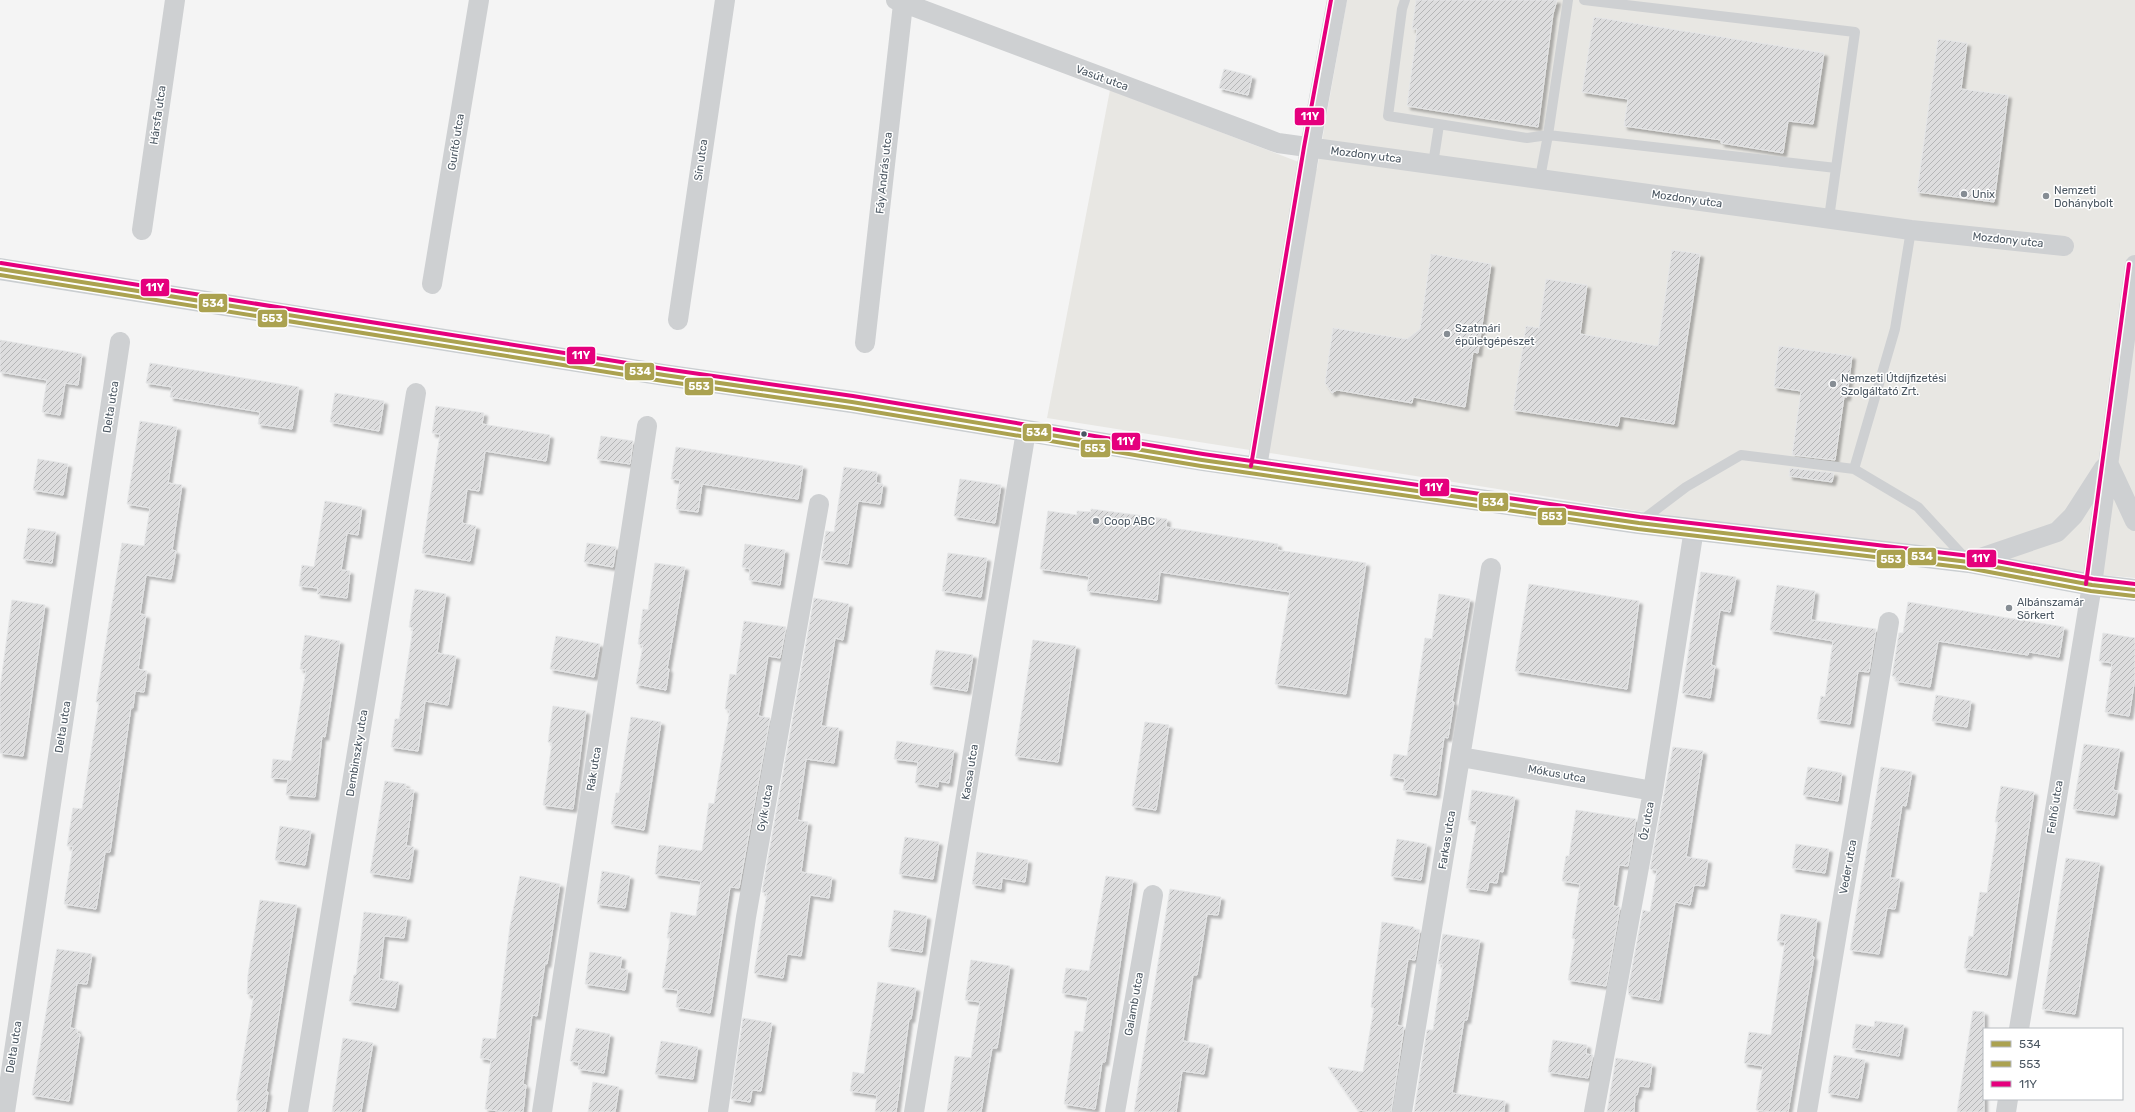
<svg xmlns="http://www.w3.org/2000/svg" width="2135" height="1112" viewBox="0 0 2135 1112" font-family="Rubik,sans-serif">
	<defs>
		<pattern id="building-hatch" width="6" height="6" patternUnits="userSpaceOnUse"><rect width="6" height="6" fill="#ddddde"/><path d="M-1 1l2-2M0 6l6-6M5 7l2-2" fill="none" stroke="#b5b6b7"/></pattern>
		<filter id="shadow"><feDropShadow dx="3.5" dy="3.5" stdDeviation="1" flood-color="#0004"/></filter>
	</defs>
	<rect width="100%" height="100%" fill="#f4f4f4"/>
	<!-- commercial -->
	<path fill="#e8e7e3" d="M 1347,0 L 2135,0 L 2135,578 L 1968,563 L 1047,418 L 1110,90 L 1317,169 Z"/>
	<!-- building -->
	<path fill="url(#building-hatch)" stroke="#e5e6e7" filter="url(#shadow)" d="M 1416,0 L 1557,0 L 1553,14 L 1538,127 L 1407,106 L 1417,29 L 1412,29 Z
		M 1594,17 L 1824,53 L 1813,124 L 1788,121 L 1783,153 L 1721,143 L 1721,140 L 1624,126 L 1628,99 L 1582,92 Z
		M 1938,39 L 1967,43 L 1961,89 L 2008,95 L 1994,202 L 1917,192 Z
		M 1224,69 L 1252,76 L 1248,95 L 1219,88 Z
		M 1672,250 L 1700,254 L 1674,424 L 1620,416 L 1618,426 L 1513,410 L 1526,326 L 1539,328 L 1546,279 L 1587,285 L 1580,334 L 1658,346 Z
		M 1431,254 L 1491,264 L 1478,353 L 1473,352 L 1465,407 L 1413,397 L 1412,403 L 1337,390 L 1332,393 L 1325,383 L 1333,328 L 1407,339 L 1420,329 Z
		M 0,340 L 82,354 L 78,385 L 65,383 L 60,415 L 42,412 L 47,380 L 0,372 Z
		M 1779,346 L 1852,356 L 1847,397 L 1844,397 L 1835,460 L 1792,455 L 1801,391 L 1774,387 Z
		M 150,363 L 299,387 L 292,429 L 258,424 L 260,412 L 170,397 L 172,387 L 146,383 Z
		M 335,393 L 384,401 L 379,431 L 330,422 Z
		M 436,406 L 484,413 L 482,424 L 550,435 L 546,461 L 485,451 L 479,491 L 467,489 L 462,523 L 476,526 L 470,561 L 422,553 L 440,434 L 432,433 Z
		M 140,421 L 177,427 L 168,483 L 182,485 L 172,550 L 176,551 L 171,579 L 146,575 L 140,614 L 146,615 L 138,669 L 147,671 L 144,692 L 135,691 L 133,708 L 131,707 L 110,852 L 105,852 L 96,909 L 64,904 L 73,846 L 67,846 L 73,808 L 82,809 L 99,702 L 96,702 L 122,543 L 144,546 L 150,508 L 127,504 Z
		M 601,436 L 633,441 L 630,464 L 597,459 Z
		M 676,447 L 803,466 L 798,499 L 702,484 L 698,512 L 676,509 L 680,480 L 671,479 Z
		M 38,459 L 68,464 L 63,495 L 33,490 Z
		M 844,467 L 877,472 L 876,483 L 883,484 L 880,504 L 858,501 L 848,564 L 821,560 L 826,531 L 834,532 Z
		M 1790,468 L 1834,473 L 1832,482 L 1789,476 Z
		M 960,479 L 1001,485 L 995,523 L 954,516 Z
		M 325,501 L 362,507 L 358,535 L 347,533 L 341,570 L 350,571 L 347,598 L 317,594 L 318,588 L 299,586 L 302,565 L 314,567 Z
		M 1091,509 L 1167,519 L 1166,527 L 1278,544 L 1277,550 L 1366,563 L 1346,694 L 1275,684 L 1290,592 L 1160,572 L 1157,600 L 1087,591 L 1089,576 L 1040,569 L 1048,511 L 1077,515 L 1077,511 L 1091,512 Z
		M 28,528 L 56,532 L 52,563 L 23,559 Z
		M 587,543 L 616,547 L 613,567 L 584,562 Z
		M 745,544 L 785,550 L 780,585 L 749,580 L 750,569 L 742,567 Z
		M 948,553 L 987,558 L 981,597 L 942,591 Z
		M 655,563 L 685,567 L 667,669 L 669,669 L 666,690 L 636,684 L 643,645 L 638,644 L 643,609 L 648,610 Z
		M 1701,572 L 1736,577 L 1730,612 L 1720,610 L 1711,665 L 1715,666 L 1710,698 L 1682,693 Z
		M 1529,584 L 1639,601 L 1627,689 L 1515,671 Z
		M 1777,585 L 1815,591 L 1811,620 L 1876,629 L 1869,672 L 1858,671 L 1850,724 L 1817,719 L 1821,696 L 1825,697 L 1833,641 L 1770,630 Z
		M 415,589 L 446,594 L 437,653 L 456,656 L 448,705 L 425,701 L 418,751 L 391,747 L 395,719 L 399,719 L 413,628 L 409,627 Z
		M 1439,594 L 1470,599 L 1452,702 L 1454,702 L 1448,738 L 1444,737 L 1436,795 L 1403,790 L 1405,779 L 1390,776 L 1394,754 L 1407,756 L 1425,638 L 1432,639 Z
		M 814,598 L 849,604 L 843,640 L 835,638 L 821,726 L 839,728 L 834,763 L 806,759 L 797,820 L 808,822 L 801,872 L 832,877 L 829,898 L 810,895 L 801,956 L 787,954 L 783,978 L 754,973 L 767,893 L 762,892 Z
		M 12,600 L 45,605 L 23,756 L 0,753 L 0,688 Z
		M 1908,602 L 2064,627 L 2059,657 L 2029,652 L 2028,655 L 1938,641 L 1930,687 L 1895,681 L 1896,677 L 1892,676 L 1899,633 L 1903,633 Z
		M 744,621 L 786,627 L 780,658 L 768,656 L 758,716 L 770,718 L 739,888 L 730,887 L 710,1013 L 676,1007 L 678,990 L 662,988 L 670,938 L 667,938 L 671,912 L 696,916 L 701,881 L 655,874 L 659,845 L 702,851 L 709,803 L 714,804 L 730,710 L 725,709 L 730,674 L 736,675 Z
		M 2103,633 L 2135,638 L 2135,678 L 2129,716 L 2105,712 L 2112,663 L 2099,661 Z
		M 305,635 L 340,641 L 325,737 L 322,736 L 315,797 L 286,795 L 288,779 L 271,778 L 273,759 L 291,761 L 306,670 L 300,669 Z
		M 556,636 L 600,644 L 594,677 L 550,669 Z
		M 1033,640 L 1076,646 L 1058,762 L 1015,756 Z
		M 936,650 L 973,655 L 967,691 L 930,685 Z
		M 1936,695 L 1971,701 L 1967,727 L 1932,721 Z
		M 553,706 L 586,711 L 573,809 L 543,805 L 552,743 L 548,742 Z
		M 631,717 L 661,722 L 644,830 L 611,824 L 616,793 L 619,793 Z
		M 1145,722 L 1169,725 L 1156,810 L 1132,806 Z
		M 897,741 L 954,750 L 949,783 L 938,781 L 938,787 L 915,783 L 918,762 L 894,759 Z
		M 2084,744 L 2120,749 L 2113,790 L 2118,791 L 2114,815 L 2073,809 Z
		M 1673,747 L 1703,751 L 1686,857 L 1708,860 L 1704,886 L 1694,885 L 1690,905 L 1675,902 L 1659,1000 L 1629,995 L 1628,989 L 1643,910 L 1650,912 L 1657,870 L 1650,869 Z
		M 1808,767 L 1842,773 L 1838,801 L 1803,795 Z
		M 1881,767 L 1912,772 L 1906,806 L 1902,805 L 1890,878 L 1900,879 L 1895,909 L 1887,908 L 1879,954 L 1850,950 Z
		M 385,781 L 406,784 L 405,788 L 414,790 L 406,846 L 414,847 L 409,879 L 370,873 Z
		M 2001,786 L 2034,792 L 2007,975 L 1964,968 L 1969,936 L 1973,937 L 1980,892 L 1987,893 L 1998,822 L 1995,822 Z
		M 1472,790 L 1515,797 L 1503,872 L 1499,871 L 1497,883 L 1489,882 L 1487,891 L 1466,888 L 1477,821 L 1468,820 Z
		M 1576,810 L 1636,819 L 1628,866 L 1619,865 L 1613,906 L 1620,907 L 1606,986 L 1568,980 L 1575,939 L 1572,938 L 1580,884 L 1562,881 L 1566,856 L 1569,856 Z
		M 280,826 L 311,831 L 305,865 L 275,860 Z
		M 905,837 L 939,842 L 933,879 L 899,874 Z
		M 1397,839 L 1427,844 L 1421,880 L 1391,876 Z
		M 1796,844 L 1829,849 L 1825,873 L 1792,868 Z
		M 977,852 L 1028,860 L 1025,882 L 1002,878 L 1001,889 L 972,884 Z
		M 2066,858 L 2100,863 L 2075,1014 L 2042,1009 Z
		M 602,871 L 630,876 L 625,908 L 597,904 Z
		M 520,876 L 560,884 L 547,964 L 545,963 L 537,1016 L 532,1015 L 523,1084 L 526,1085 L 523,1112 L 504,1112 L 485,1109 L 491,1060 L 480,1058 L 483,1038 L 496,1039 L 510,926 Z
		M 1106,876 L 1133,880 L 1105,1062 L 1102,1062 L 1095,1109 L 1064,1104 L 1075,1031 L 1083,1032 L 1088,997 L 1062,993 L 1066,968 L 1089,971 Z
		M 1170,889 L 1221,897 L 1218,915 L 1207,914 L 1197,975 L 1193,975 L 1183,1041 L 1209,1045 L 1204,1074 L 1182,1071 L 1176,1112 L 1134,1112 Z
		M 260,900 L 297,905 L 266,1092 L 268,1092 L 265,1112 L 237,1112 L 239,1101 L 236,1100 L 254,995 L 247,994 L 248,975 Z
		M 894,910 L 927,916 L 922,952 L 888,947 Z
		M 364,912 L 407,917 L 404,938 L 384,936 L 379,979 L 399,982 L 395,1008 L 349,1001 L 354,975 L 356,975 Z
		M 1781,914 L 1817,919 L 1812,956 L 1814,957 L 1788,1112 L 1771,1112 L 1756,1110 L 1763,1066 L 1744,1063 L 1749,1032 L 1771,1035 L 1785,942 L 1777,941 Z
		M 1382,922 L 1414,927 L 1414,929 L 1420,930 L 1415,960 L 1408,959 L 1397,1025 L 1404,1027 L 1391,1112 L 1372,1112 L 1358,1110 L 1328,1067 L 1363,1072 L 1374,1008 L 1371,1007 Z
		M 1443,934 L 1480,940 L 1467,1020 L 1464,1020 L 1452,1093 L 1505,1101 L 1504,1112 L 1414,1112 L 1427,1030 L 1433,1030 L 1443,964 L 1438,964 Z
		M 57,949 L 92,954 L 87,984 L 77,983 L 70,1028 L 77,1029 L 77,1033 L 80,1034 L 69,1101 L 32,1095 Z
		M 590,952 L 622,957 L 620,969 L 628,970 L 625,990 L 585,984 Z
		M 971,960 L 1010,966 L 997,1048 L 992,1048 L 981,1112 L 947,1112 L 955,1056 L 971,1058 L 980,1002 L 965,1000 Z
		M 878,982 L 916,988 L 911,1019 L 909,1019 L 896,1112 L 875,1112 L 877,1095 L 850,1091 L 853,1072 L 864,1074 Z
		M 1973,1011 L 1984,1012 L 1984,1112 L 1957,1112 Z
		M 743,1018 L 772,1023 L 761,1091 L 752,1090 L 750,1102 L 731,1099 Z
		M 1875,1021 L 1904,1025 L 1899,1056 L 1852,1048 L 1856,1024 L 1874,1027 Z
		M 576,1028 L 610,1034 L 604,1073 L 578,1069 L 579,1062 L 570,1061 Z
		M 343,1038 L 373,1043 L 361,1112 L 332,1112 Z
		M 1553,1040 L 1587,1045 L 1586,1054 L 1593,1055 L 1588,1078 L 1548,1072 Z
		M 661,1041 L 698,1047 L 693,1079 L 655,1074 Z
		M 1834,1055 L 1865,1060 L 1858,1098 L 1828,1093 Z
		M 1616,1058 L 1652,1064 L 1649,1087 L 1639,1086 L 1637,1095 L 1635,1095 L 1634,1112 L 1607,1112 Z
		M 593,1082 L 619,1087 L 615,1112 L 588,1112 Z"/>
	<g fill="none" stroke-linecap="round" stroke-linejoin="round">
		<!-- service -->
		<path stroke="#ced0d2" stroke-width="10" d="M 1405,0 L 1402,9 L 1388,116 L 1527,138 L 1548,135 L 1540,178
			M 1568,0 L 1548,135 L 1836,168 L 1855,32 L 1584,0
			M 1433,164 L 1439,125
			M 1829,218 L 1836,168
			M 1854,469 L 1895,329 L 1911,230
			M 1641,521 L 1686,487 L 1741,455 L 1854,469 L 1918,507 L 1966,559"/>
		<!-- minor -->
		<path stroke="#ced0d2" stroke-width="20" d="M 896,0 L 1278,143 L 1911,230 L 2064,246
			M 142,230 L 175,0
			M 432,284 L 479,0
			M 678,320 L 725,0
			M 865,343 L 903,4
			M 2108,463 L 2135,521
			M 1257,467 L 1310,148 L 1337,0
			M 1969,562 L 2057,532 L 2073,516 L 2104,468
			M 1461,757 L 1653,791
			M 2019,1029 L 2092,585 L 2135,265
			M 5,1112 L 120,342
			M 298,1112 L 416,393
			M 542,1112 L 647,426
			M 718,1112 L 746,917 L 819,504
			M 914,1112 L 1026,431
			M 1115,1112 L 1153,895
			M 1402,1112 L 1491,568
			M 1594,1112 L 1653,791 L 1694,529
			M 1807,1112 L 1889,622
			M 2006,1112 L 2008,1099"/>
		<!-- primary -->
		<path stroke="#caced1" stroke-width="22" d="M 0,269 L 664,375 L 852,402 L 1202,460 L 1639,523 L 1969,562 L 2092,585 L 2135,590"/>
		<!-- bus-1 casing -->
		<g stroke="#fff" stroke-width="7">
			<path id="bus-1" d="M 0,269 L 664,375 L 852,402 L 1202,460 L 1639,523 L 1969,562 L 2092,585 L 2135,590"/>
		</g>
		<!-- bus-2 casing -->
		<g stroke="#fff" stroke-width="7">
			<path id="bus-2" d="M 0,275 L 663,381 L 851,408 L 1201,466 L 1638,529 L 1968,568 L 2091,591 L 2134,596"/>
		</g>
		<!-- bus-3 casing -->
		<g stroke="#fff" stroke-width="7">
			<path id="bus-3" d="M 1,263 L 665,369 L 853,396 L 1203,454 L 1640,517 L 1970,556 L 2093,579 L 2135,584
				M 1251,466 L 1304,147 L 1331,0
				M 2086,584 L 2129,264"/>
		</g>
		<!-- bus-1 -->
		<use href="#bus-1" stroke="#aba250" stroke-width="4"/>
		<!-- bus-2 -->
		<use href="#bus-2" stroke="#aba250" stroke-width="4"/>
		<!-- bus-3 -->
		<use href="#bus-3" stroke="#e5007d" stroke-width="4"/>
	</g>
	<!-- markers -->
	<g fill="#868d94" stroke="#fff" stroke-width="1.5">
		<circle cx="1964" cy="194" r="4"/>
		<circle cx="2046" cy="196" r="4"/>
		<circle cx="1447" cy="334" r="4"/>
		<circle cx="1833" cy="384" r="4"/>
		<circle cx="1096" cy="521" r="4"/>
		<circle cx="2009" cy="608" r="4"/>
	</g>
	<circle fill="#4a5661" stroke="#fff" stroke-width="1.5" cx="1084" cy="434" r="3.5"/>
	<g text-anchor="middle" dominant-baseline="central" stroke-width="3" stroke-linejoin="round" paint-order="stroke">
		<!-- street labels -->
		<g font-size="11" fill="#4a5661" stroke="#fff">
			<text transform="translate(1102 78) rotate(20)">Vasút utca</text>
			<text transform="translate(158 115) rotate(-82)">Hársfa utca</text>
			<text transform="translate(456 142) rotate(-81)">Gurító utca</text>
			<text transform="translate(1366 155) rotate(7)">Mozdony utca</text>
			<text transform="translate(701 160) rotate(-82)">Sín utca</text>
			<text transform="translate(884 173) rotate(-84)">Fáy András utca</text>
			<text transform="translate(1687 199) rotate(8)">Mozdony utca</text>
			<text transform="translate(2008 240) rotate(6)">Mozdony utca</text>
			<text transform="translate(111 407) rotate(-81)">Delta utca</text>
			<text transform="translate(63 727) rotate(-81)">Delta utca</text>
			<text transform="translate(357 753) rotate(-81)">Dembinszky utca</text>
			<text transform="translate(594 769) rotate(-81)">Rák utca</text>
			<text transform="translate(970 772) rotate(-81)">Kacsa utca</text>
			<text transform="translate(1557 774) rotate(10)">Mókus utca</text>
			<text transform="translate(2055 807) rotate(-81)">Felhő utca</text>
			<text transform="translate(765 808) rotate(-80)">Gyík utca</text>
			<text transform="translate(1647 821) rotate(-80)">Őz utca</text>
			<text transform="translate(1447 840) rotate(-81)">Farkas utca</text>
			<text transform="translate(1848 867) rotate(-80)">Veder utca</text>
			<text transform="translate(1134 1004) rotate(-80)">Galamb utca</text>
			<text transform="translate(14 1047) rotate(-81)">Delta utca</text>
		</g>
		<!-- poi labels -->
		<g font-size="11" fill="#4a5661" stroke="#fff" text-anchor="start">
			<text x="2054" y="190">Nemzeti<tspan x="2054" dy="13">Dohánybolt</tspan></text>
			<text x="1972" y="194">Unix</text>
			<text x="1455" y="328">Szatmári<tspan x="1455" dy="13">épületgépészet</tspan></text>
			<text x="1841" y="378">Nemzeti Útdíjfizetési<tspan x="1841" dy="13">Szolgáltató Zrt.</tspan></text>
			<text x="1104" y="521">Coop ABC</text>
			<text x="2017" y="602">Albánszamár<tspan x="2017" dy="13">Sörkert</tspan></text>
		</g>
	</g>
	<g stroke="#fff" stroke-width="1.5">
		<rect x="1294" y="107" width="31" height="19" rx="4" fill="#e5007d"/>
		<rect x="140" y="278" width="30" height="19" rx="4" fill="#e5007d"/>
		<rect x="198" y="293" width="30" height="20" rx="4" fill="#aba250"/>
		<rect x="257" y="309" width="31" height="19" rx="4" fill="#aba250"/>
		<rect x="566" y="346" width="30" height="19" rx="4" fill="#e5007d"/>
		<rect x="624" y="362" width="31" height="19" rx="4" fill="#aba250"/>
		<rect x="684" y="377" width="30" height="19" rx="4" fill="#aba250"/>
		<rect x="1022" y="423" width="30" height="19" rx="4" fill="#aba250"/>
		<rect x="1111" y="432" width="30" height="19" rx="4" fill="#e5007d"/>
		<rect x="1080" y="439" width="31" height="19" rx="4" fill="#aba250"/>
		<rect x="1419" y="478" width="31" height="19" rx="4" fill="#e5007d"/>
		<rect x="1478" y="492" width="31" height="20" rx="4" fill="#aba250"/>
		<rect x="1537" y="507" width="30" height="19" rx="4" fill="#aba250"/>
		<rect x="1907" y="547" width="30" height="19" rx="4" fill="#aba250"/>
		<rect x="1966" y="549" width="31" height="19" rx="4" fill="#e5007d"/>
		<rect x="1876" y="549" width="30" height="20" rx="4" fill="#aba250"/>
	</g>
	<g font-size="11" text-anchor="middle" font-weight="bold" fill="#fff">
		<text x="1310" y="120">11Y</text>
		<text x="155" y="291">11Y</text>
		<text x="213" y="307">534</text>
		<text x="272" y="322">553</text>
		<text x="581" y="359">11Y</text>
		<text x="640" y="375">534</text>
		<text x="699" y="390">553</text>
		<text x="1037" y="436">534</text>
		<text x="1126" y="445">11Y</text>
		<text x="1095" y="452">553</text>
		<text x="1434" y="491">11Y</text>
		<text x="1493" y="506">534</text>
		<text x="1552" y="520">553</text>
		<text x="1922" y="560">534</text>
		<text x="1981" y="562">11Y</text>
		<text x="1891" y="563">553</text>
	</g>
	<!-- legend -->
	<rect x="1983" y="1028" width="140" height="72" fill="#ffffff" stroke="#b7bbc0"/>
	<rect x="1991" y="1041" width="20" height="6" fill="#aba250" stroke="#b7bbc0"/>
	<text x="2019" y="1048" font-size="12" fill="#4a5661">534</text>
	<rect x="1991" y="1061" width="20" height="6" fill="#aba250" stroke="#b7bbc0"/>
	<text x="2019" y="1068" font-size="12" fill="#4a5661">553</text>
	<rect x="1991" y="1081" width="20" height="6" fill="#e5007d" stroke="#b7bbc0"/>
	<text x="2019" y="1088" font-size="12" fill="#4a5661">11Y</text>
</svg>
